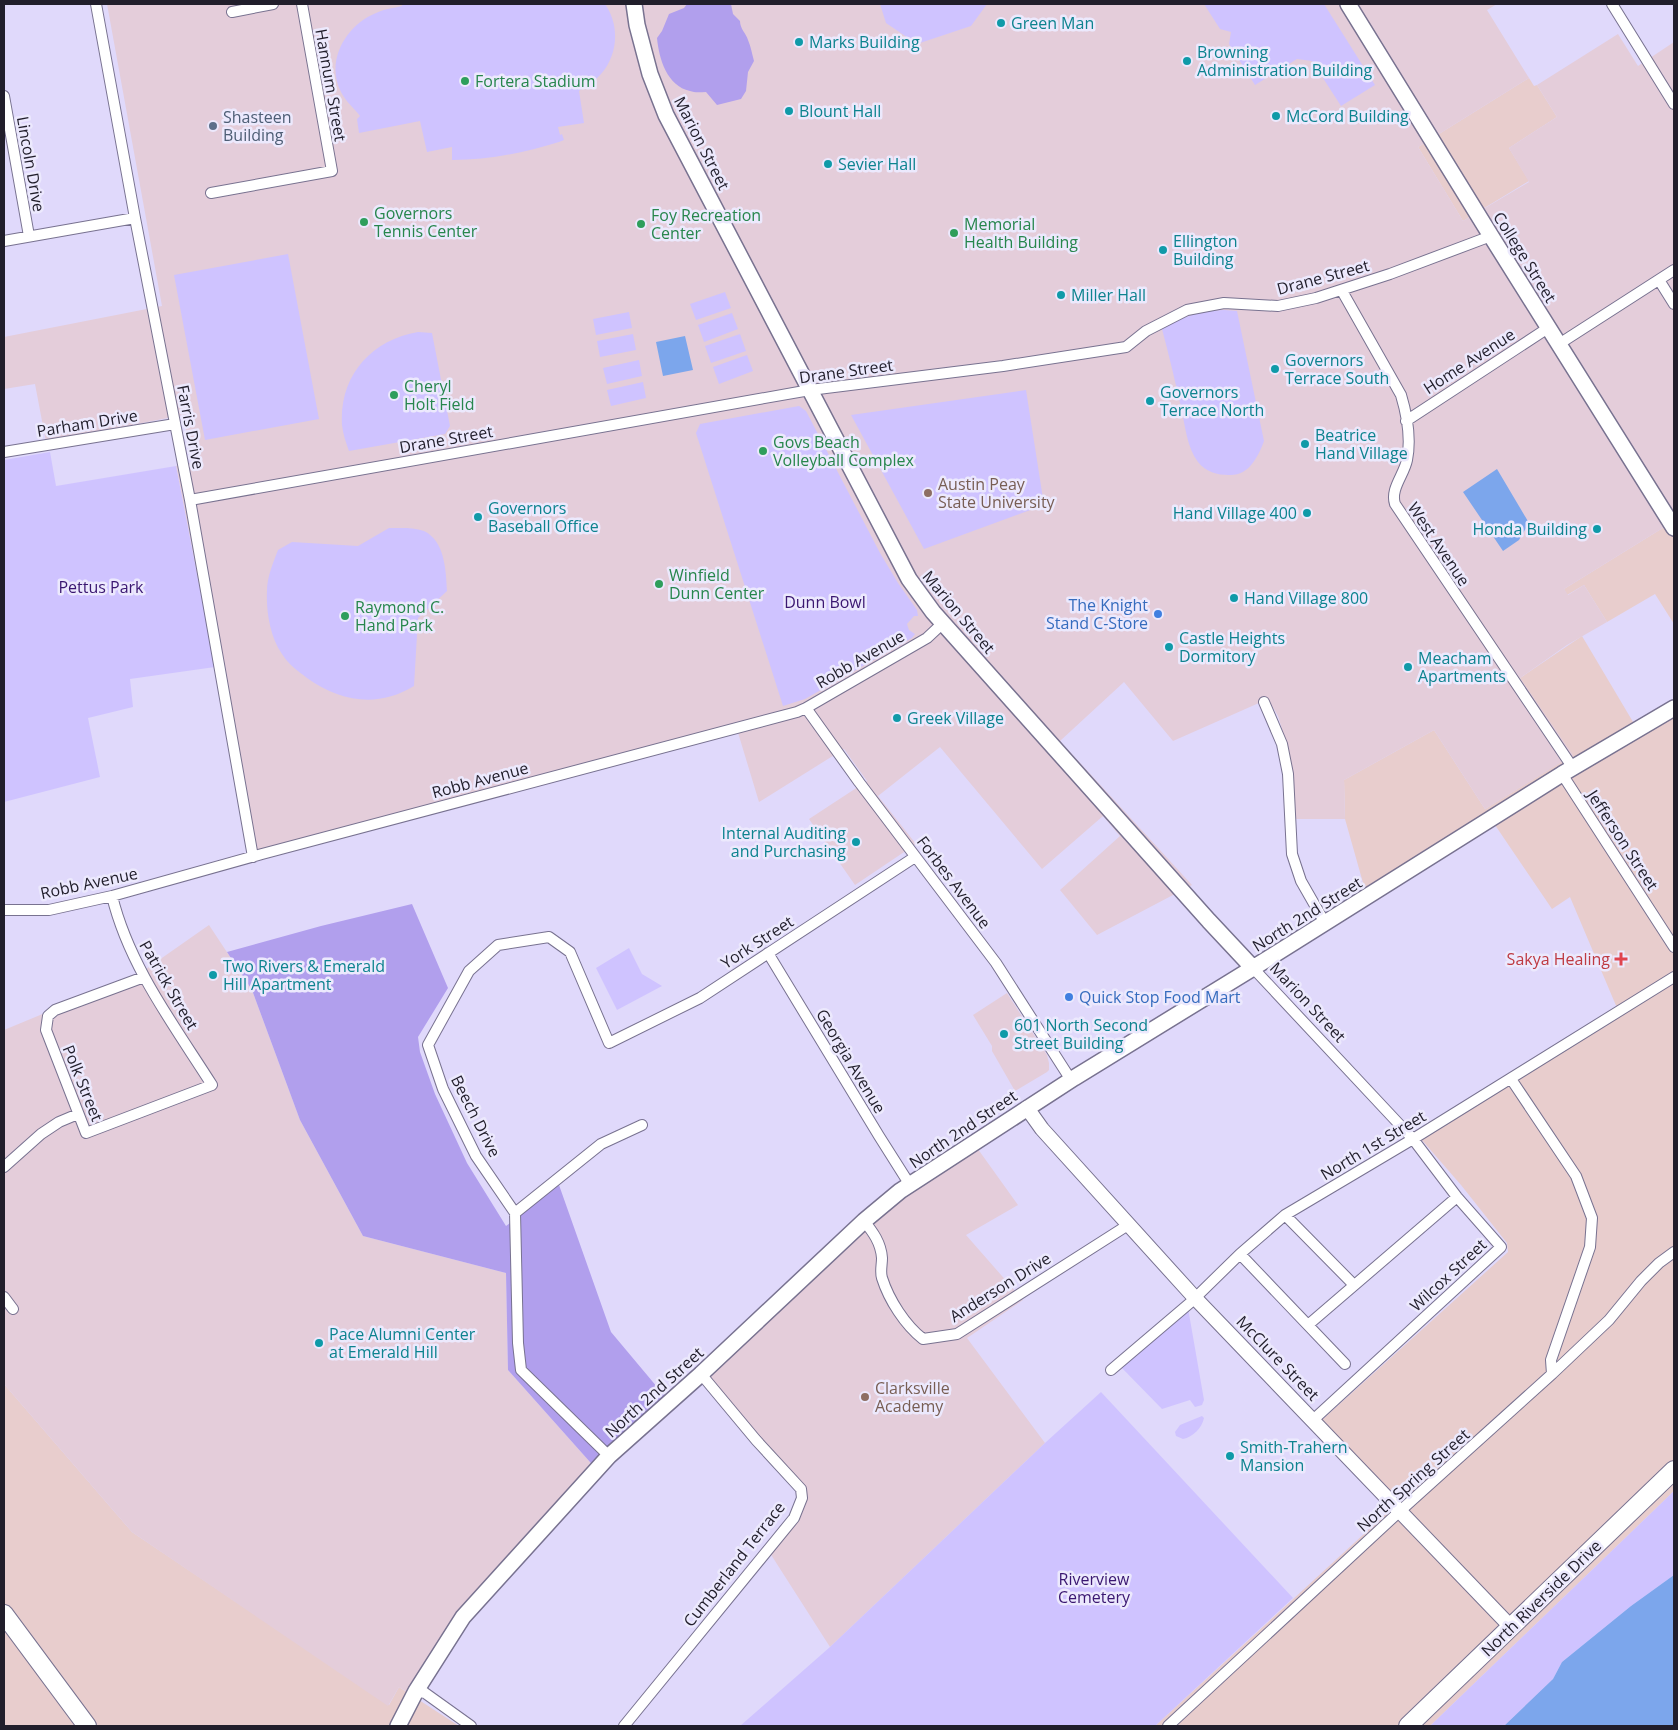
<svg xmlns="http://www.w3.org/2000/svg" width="1678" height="1730" viewBox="0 0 1678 1730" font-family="'Open Sans',sans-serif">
	<rect width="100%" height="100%" fill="#e0d9fb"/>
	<!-- commercial -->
	<path fill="#e8cdcd" d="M 1529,78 L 1534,86 L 1537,85 L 1557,117 L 1509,148 L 1529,181 L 1463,221 L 1418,147 Z
		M 1674,521 L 1674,624 L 1655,594 L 1607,622 L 1584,585 L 1567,595 L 1564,589 Z
		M 1582,636 L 1639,732 L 1674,711 L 1674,1491 L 1430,1726 L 1155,1726 L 1390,1510 L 1313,1428 L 1508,1252 L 1507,1243 L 1461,1185 L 1421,1139 L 1520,1078 L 1620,1015 L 1570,897 L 1552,909 L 1495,825 L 1369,904 L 1345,819 L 1344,780 L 1434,730 L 1485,809 L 1572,755 L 1520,678 Z
		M 4,1384 L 132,1532 L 389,1705 L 399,1687 L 459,1726 L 4,1726 Z"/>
	<!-- education -->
	<path fill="#e4cdda" d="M 107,4 L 1497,4 L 1487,10 L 1529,78 L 1418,147 L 1463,221 L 1529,182 L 1509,148 L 1557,117 L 1537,85 L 1618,34 L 1638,66 L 1674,42 L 1674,521 L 1564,589 L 1568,595 L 1584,585 L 1607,622 L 1567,645 L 1520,678 L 1573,755 L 1485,809 L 1434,730 L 1344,780 L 1345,819 L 1295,819 L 1286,742 L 1278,716 L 1268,699 L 1173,741 L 1124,682 L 1060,741 L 1192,885 L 1097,935 L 1060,890 L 1120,836 L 1103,816 L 1042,869 L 940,747 L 878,796 L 916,844 L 855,885 L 809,819 L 867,781 L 844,749 L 759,802 L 736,726 L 256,851 L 225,666 L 215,667 L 176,466 L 192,463 L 183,415 L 46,442 L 35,384 L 4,389 L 4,337 L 162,306 Z
		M 209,925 L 252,990 L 300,1120 L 363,1236 L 506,1273 L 508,1370 L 598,1471 L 477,1601 L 417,1698 L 399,1687 L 388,1706 L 132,1532 L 4,1384 L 4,1030 L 139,974 Z
		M 1007,993 L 1047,1055 L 1049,1063 L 1049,1070 L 1047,1072 L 1015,1091 L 992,1051 L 992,1046 L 973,1015 Z
		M 975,1145 L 1018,1205 L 966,1235 L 1023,1300 L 967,1338 L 1045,1443 L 830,1647 L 768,1550 L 794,1518 L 801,1489 L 701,1374 L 864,1221 Z"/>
	<!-- green -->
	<path fill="#cfc3ff" d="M 402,4 L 605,4 C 620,25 618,55 601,74 C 595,81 586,86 579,91 L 584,123 L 558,127 L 560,135 L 562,134 L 564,140 L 559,142 C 523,153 489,160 452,160 L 452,147 L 427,152 L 420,121 L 359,133 L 357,119 L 360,116 C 354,108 346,102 341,92 C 325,61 346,25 376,13 C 384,9 394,8 402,6 Z
		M 880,4 L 987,4 L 971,26 L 917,44 L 886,23 Z
		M 1204,4 L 1324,4 L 1375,85 L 1341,106 L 1312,61 L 1297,59 L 1255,85 L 1229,44 L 1231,32 L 1220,29 Z
		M 288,254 L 319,419 L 205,440 L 174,275 Z
		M 725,292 L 731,308 L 696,320 L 690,304 Z
		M 1224,310 L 1237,311 L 1264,441 C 1258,457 1249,476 1229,475 C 1217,475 1206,472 1198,462 C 1187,448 1185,425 1181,407 C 1175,381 1169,355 1162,329 C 1183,316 1200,311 1224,310 Z
		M 629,312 L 632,328 L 596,335 L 593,319 Z
		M 732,313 L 738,329 L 704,342 L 698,325 Z
		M 418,332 L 432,333 L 450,426 L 445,434 L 349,451 C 346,443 343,434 342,425 C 339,376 371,340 418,332 Z
		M 633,334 L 636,350 L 600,357 L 597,341 Z
		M 740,334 L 746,351 L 711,363 L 705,346 Z
		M 747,355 L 753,371 L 719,384 L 713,367 Z
		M 639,360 L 642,376 L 607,384 L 603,368 Z
		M 643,382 L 646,398 L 611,406 L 607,390 Z
		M 1026,390 L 1044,505 L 924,549 L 851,415 Z
		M 799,406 L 806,411 L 880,553 L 898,583 L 917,610 L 918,616 L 914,616 L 907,624 L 909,630 L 915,634 L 912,638 L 805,699 L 783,706 L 696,433 L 700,424 Z
		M 50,452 L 56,486 L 176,466 L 215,667 L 130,679 L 133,707 L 88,718 L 100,777 L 4,802 L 4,460 Z
		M 389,528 C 400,528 413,527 424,531 C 445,541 446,571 447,591 L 418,618 L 414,686 C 378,708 341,702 307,678 C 298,671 288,664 282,654 C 270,637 266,611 267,591 C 267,577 273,563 278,550 L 292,542 L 358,546 Z
		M 629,948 L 642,974 L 662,986 L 617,1010 L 596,968 Z
		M 1188,1308 L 1204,1400 L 1202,1405 L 1195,1407 L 1190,1400 L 1162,1409 L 1120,1366 Z
		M 1101,1392 L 1293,1598 L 1155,1726 L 740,1726 L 830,1647 L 1045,1443 Z
		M 1202,1416 L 1204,1418 C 1202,1428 1193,1437 1183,1439 L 1176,1436 L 1175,1432 L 1180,1425 Z
		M 1674,1491 L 1674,1575 L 1631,1606 L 1562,1662 L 1553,1679 L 1504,1726 L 1430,1726 Z"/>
	<!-- forest -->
	<path fill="#b19fed" d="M 687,4 L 731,4 L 733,14 L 740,21 C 740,29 746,33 748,40 C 751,47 752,54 754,61 L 748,72 L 746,91 L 741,99 L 717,105 L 706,92 C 701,92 695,93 690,91 C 667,86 659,59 657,38 L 662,31 L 669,14 L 684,8 Z
		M 412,904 L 448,988 L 418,1037 L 420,1052 L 435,1094 L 467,1163 L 506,1226 L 559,1185 L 611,1332 L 673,1406 L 598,1471 L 508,1370 L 506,1273 L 363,1236 L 300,1120 L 252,990 L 227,952 L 321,926 Z"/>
	<!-- water -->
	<path fill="#7ca6ec" d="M 685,336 L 693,370 L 663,376 L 656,342 Z
		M 1497,469 L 1529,523 L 1519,540 L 1503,551 L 1463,492 Z
		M 1674,1575 L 1674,1726 L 1504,1726 L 1553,1679 L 1562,1662 L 1631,1606 Z"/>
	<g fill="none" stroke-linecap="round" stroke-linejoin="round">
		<!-- street casing -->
		<g stroke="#787290" stroke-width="12">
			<path id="street" d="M 96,4 L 135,218 L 190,500 L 253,857
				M 1612,4 L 1674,104
				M 232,12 L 273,4
				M 4,96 L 29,236
				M 211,193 L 332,171 L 302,4
				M 4,241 L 135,218
				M 1659,280 L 1674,304
				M 1342,291 L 1401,395 C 1407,415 1411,440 1407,460 C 1404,475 1390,489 1395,504 L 1573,768
				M 1559,344 L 1674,270
				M 1406,421 L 1548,328
				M 4,452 L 175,424
				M 190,500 L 810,390 L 1003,366 L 1126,347 L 1146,331 L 1187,310 L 1224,303 L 1278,306 L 1316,298 L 1390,274 L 1491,236
				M 1264,702 L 1282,744 L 1288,774 L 1292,854 L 1301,881 L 1325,923
				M 806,708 L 859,782 L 996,963 L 1071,1080
				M 1562,774 L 1674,947
				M 112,896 C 129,966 174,1025 212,1085 L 86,1133 L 46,1030 L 48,1016 L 55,1010 L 144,977
				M 4,910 L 49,910 L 112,896 L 262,854 L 797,712 L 806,708 L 927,638 L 943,623
				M 768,953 L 879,1136 L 910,1185
				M 1253,968 L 1413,1139 L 1457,1197 L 1501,1247 L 1313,1420
				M 1511,1079 L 1576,1176 L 1592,1218 L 1590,1247 L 1551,1360 L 1552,1374
				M 4,1167 L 41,1134 L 59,1122 L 78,1114
				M 515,1213 L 601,1144 L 642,1125
				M 1285,1215 L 1354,1285
				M 864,1221 C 873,1232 881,1243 882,1258 C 882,1265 880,1272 882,1278 C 889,1300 905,1325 923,1339 L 957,1334 L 1128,1225
				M 1240,1254 L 1345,1364
				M 4,1297 L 13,1309
				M 1308,1325 L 1457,1197
				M 1111,1370 L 1191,1302 L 1240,1254 L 1285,1215 L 1413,1139 L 1674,977
				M 609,1456 L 521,1370 L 518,1343 L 515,1213 L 476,1156 L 443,1089 L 428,1045 L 469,971 L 498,945 L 549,937 L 570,952 L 609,1043 L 700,998 L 915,857
				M 416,1691 L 425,1693 L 471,1726
				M 624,1726 L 794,1518 L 802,1498 L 801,1489 L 756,1440 L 701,1374
				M 1168,1726 L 1400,1511 L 1552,1374 L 1609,1320 L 1641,1281 L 1659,1263 L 1674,1252"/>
		</g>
		<!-- secondary casing -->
		<g stroke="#787290" stroke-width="16">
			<path id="secondary" d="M 1027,1108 L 1042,1129 L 1195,1298 L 1511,1627"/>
		</g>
		<!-- primary casing -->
		<g stroke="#787290" stroke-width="18">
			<path id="primary" d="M 634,4 L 637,25 L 650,74 L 666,115 L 909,579 L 933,612 L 1209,921 L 1253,968
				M 1348,4 L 1491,236 L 1674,528
				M 398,1726 L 416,1691 L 463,1617 L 609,1456 L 701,1374 L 864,1221 L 900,1191 L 1074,1078 L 1253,968 L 1562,774 L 1674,708"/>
		</g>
		<!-- highway casing -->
		<g stroke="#787290" stroke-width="20">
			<path id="highway" d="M 4,1614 L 87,1726
				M 1408,1726 L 1674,1470"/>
		</g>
		<!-- street -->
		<use href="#street" stroke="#fff" stroke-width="10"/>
		<!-- secondary -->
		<use href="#secondary" stroke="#fff" stroke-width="14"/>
		<!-- primary -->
		<use href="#primary" stroke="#fff" stroke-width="15"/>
		<!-- highway -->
		<use href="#highway" stroke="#fff" stroke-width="18"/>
	</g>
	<!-- markers -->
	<g fill="#0f9aa8" stroke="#ece9fd" stroke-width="2">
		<circle cx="1001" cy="23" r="5"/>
		<circle cx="799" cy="42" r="5"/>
		<circle cx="1187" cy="61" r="5"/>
		<circle cx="789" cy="111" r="5"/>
		<circle cx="1276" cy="116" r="5"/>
		<circle cx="828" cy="164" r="5"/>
		<circle cx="1163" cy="250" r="5"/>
		<circle cx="1061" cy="295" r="5"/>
		<circle cx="1275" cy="369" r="5"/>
		<circle cx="1150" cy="401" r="5"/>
		<circle cx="1305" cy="444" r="5"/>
		<circle cx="1307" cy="513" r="5"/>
		<circle cx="478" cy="517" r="5"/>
		<circle cx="1597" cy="529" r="5"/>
		<circle cx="1234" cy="598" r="5"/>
		<circle cx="1169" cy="647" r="5"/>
		<circle cx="1408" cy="667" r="5"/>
		<circle cx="897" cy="718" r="5"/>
		<circle cx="856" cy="842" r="5"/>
		<circle cx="213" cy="975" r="5"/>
		<circle cx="1004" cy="1034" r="5"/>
		<circle cx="319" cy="1343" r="5"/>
		<circle cx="1230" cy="1456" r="5"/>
	</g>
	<g fill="#2e9e5b" stroke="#ece9fd" stroke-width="2">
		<circle cx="465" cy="81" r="5"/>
		<circle cx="364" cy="222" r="5"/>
		<circle cx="641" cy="224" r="5"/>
		<circle cx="954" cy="233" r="5"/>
		<circle cx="394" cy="395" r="5"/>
		<circle cx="763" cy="451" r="5"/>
		<circle cx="659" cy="584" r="5"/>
		<circle cx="345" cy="616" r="5"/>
	</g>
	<circle fill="#5c6f8a" stroke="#ece9fd" stroke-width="2" cx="213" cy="126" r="5"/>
	<g fill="#8d6e63" stroke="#ece9fd" stroke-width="2">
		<circle cx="928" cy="493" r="5"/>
		<circle cx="865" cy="1397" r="5"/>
	</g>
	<g fill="#3f7fe0" stroke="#ece9fd" stroke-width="2">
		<circle cx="1158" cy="614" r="5"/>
		<circle cx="1069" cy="997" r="5"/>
	</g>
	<path fill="#e0444e" stroke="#ece9fd" stroke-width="2" d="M1618.5 951.5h5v5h5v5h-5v5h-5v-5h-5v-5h5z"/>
	<g text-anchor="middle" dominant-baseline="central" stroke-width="5" stroke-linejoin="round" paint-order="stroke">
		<!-- culture labels -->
		<g font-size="16" fill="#0d838f" stroke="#ece9fd" text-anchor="start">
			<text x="1011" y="23">Green Man</text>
			<text x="809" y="42">Marks Building</text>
			<text x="1197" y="52">Browning<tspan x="1197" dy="18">Administration Building</tspan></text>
			<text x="799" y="111">Blount Hall</text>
			<text x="1286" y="116">McCord Building</text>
			<text x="838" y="164">Sevier Hall</text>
			<text x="1173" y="241">Ellington<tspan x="1173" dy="18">Building</tspan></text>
			<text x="1071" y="295">Miller Hall</text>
			<text x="1285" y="360">Governors<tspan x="1285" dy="18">Terrace South</tspan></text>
			<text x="1160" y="392">Governors<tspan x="1160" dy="18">Terrace North</tspan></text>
			<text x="1315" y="435">Beatrice<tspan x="1315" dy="18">Hand Village</tspan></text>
			<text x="488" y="508">Governors<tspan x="488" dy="18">Baseball Office</tspan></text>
			<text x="1297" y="513" text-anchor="end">Hand Village 400</text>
			<text x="1587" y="529" text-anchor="end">Honda Building</text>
			<text x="1244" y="598">Hand Village 800</text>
			<text x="1179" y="638">Castle Heights<tspan x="1179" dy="18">Dormitory</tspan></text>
			<text x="1418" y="658">Meacham<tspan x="1418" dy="18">Apartments</tspan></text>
			<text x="907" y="718">Greek Village</text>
			<text x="846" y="833" text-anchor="end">Internal Auditing<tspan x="846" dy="18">and Purchasing</tspan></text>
			<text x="223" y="966">Two Rivers &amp; Emerald<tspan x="223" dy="18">Hill Apartment</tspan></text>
			<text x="1014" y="1025">601 North Second<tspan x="1014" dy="18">Street Building</tspan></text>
			<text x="329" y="1334">Pace Alumni Center<tspan x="329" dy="18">at Emerald Hill</tspan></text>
			<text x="1240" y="1447">Smith-Trahern<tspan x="1240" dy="18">Mansion</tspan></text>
		</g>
		<!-- leisure labels -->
		<g font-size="16" fill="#27864d" stroke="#ece9fd" text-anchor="start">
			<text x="475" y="81">Fortera Stadium</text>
			<text x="374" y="213">Governors<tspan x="374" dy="18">Tennis Center</tspan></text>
			<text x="651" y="215">Foy Recreation<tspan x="651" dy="18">Center</tspan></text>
			<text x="964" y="224">Memorial<tspan x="964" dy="18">Health Building</tspan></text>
			<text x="404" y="386">Cheryl<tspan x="404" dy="18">Holt Field</tspan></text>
			<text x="773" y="442">Govs Beach<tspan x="773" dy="18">Volleyball Complex</tspan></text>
			<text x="669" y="575">Winfield<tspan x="669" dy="18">Dunn Center</tspan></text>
			<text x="355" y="607">Raymond C.<tspan x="355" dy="18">Hand Park</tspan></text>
		</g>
		<!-- street labels -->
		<g font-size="16" fill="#211e2b" stroke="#ece9fd">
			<text transform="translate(331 85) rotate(80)">Hannum Street</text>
			<text transform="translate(702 143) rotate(63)">Marion Street</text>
			<text transform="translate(31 164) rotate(80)">Lincoln Drive</text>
			<text transform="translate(1525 257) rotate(58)">College Street</text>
			<text transform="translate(1323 277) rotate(-15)">Drane Street</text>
			<text transform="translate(1469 361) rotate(-33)">Home Avenue</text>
			<text transform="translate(846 371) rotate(-8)">Drane Street</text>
			<text transform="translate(87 423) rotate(-9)">Parham Drive</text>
			<text transform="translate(191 427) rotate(79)">Farris Drive</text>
			<text transform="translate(446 439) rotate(-10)">Drane Street</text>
			<text transform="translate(1439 544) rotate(56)">West Avenue</text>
			<text transform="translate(959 612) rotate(50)">Marion Street</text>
			<text transform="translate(860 659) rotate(-30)">Robb Avenue</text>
			<text transform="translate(480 780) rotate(-15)">Robb Avenue</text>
			<text transform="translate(1623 840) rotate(57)">Jefferson Street</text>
			<text transform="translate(954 882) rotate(53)">Forbes Avenue</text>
			<text transform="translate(89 883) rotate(-12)">Robb Avenue</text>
			<text transform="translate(1307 914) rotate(-32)">North 2nd Street</text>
			<text transform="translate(757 942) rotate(-33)">York Street</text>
			<text transform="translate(169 985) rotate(60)">Patrick Street</text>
			<text transform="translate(1308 1002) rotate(47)">Marion Street</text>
			<text transform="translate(851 1061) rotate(59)">Georgia Avenue</text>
			<text transform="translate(83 1083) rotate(68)">Polk Street</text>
			<text transform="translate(476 1116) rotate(63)">Beech Drive</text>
			<text transform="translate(963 1129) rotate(-34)">North 2nd Street</text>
			<text transform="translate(1373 1145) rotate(-31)">North 1st Street</text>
			<text transform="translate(1448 1275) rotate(-43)">Wilcox Street</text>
			<text transform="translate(1000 1287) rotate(-32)">Anderson Drive</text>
			<text transform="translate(1278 1358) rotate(46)">McClure Street</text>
			<text transform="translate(654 1392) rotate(-42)">North 2nd Street</text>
			<text transform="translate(1413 1480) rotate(-42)">North Spring Street</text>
			<text transform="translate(734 1564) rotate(-52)">Cumberland Terrace</text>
			<text transform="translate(1541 1598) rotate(-44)">North Riverside Drive</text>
		</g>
		<!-- service labels -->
		<g font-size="16" fill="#4e5e75" stroke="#ece9fd" text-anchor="start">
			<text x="223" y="117">Shasteen<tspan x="223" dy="18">Building</tspan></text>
		</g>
		<!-- education labels -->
		<g font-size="16" fill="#785e54" stroke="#ece9fd" text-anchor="start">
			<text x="938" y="484">Austin Peay<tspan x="938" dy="18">State University</tspan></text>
			<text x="875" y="1388">Clarksville<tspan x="875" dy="18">Academy</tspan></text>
		</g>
		<!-- park labels -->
		<g font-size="16" fill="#3a1771" stroke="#ece9fd">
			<text x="101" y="587">Pettus Park</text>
			<text x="825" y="602">Dunn Bowl</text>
			<text x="1094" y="1579">Riverview<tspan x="1094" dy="18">Cemetery</tspan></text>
		</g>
		<!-- shop labels -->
		<g font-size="16" fill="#366cbe" stroke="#ece9fd" text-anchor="end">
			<text x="1148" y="605">The Knight<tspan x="1148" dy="18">Stand C-Store</tspan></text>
			<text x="1079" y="997" text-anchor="start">Quick Stop Food Mart</text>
		</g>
		<!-- health labels -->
		<g font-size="16" fill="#be3a42" stroke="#ece9fd" text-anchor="end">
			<text x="1610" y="959">Sakya Healing</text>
		</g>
	</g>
	<!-- border -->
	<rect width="1678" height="1730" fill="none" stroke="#211e2b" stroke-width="10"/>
</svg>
